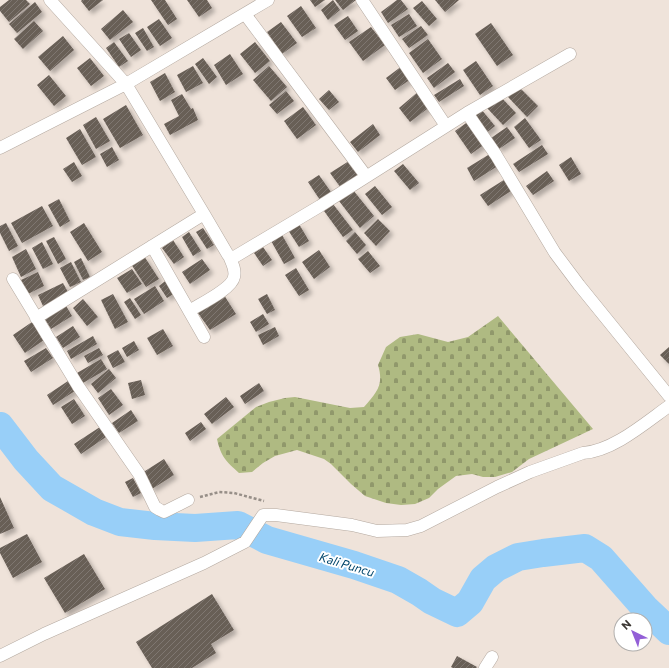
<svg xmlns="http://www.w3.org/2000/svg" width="669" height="668" viewBox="0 0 669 668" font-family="Commissioner,sans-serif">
	<defs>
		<pattern id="cemetery-stones" width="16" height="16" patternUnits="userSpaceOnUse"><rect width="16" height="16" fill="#afba82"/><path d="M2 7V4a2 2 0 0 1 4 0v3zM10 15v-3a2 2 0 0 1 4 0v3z" fill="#90986b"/></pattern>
		<pattern id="building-hatch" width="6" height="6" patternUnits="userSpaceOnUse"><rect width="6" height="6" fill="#685e56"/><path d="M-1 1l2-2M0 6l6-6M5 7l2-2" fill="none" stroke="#7f7771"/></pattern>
		<filter id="shadow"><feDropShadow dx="3.5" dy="3.5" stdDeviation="2" flood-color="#0004"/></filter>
	</defs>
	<rect width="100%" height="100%" fill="#efe3da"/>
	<!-- cemetery -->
	<path fill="url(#cemetery-stones)" d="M 498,316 L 593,429 L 529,459 L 512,472 L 495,477 L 483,477 L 472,474 L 456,476 L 438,489 L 429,498 L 415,504 L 401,505 L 386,503 L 365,496 L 351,484 L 331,464 L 324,459 L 297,450 L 275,456 L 263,463 L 252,472 L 239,473 C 226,461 221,457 217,439 L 256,407 L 269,402 L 285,398 L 295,397 L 350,408 L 364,407 C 377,392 384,385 378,365 L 386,347 L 400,337 L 418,334 L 448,342 L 468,337 Z"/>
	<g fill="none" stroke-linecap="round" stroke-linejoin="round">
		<!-- river -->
		<path stroke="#98cff8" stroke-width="28" d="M 0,426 L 26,460 L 52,488 L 94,512 L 120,522 L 155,526 L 195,528 L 238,525 L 267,540 L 354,565 L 398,580 L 419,592 L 432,601 L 457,613 L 470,602 L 483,579 L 496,568 L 518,557 L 543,553 L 585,548 L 601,558 L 645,608 L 669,631"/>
	</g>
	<!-- building -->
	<path fill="url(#building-hatch)" filter="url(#shadow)" d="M 9,0 L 26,0 L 30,4 L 9,22 L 0,11 L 0,7 Z
		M 82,0 L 103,0 L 89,11 L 81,1 Z
		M 151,0 L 165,0 L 177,19 L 168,25 Z
		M 187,0 L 207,0 L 212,8 L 199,17 Z
		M 310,0 L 325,0 L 315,7 Z
		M 333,0 L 340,10 L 328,20 L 321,10 Z
		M 335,0 L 356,0 L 343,10 Z
		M 397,0 L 401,0 L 408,9 L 388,23 L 381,12 Z
		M 435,0 L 459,0 L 445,12 Z
		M 422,1 L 437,19 L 429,26 L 413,8 Z
		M 35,2 L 42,12 L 17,33 L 9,24 Z
		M 301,6 L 316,28 L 302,37 L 287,16 Z
		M 123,10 L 133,22 L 110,40 L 101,29 Z
		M 409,14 L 417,26 L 399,37 L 391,25 Z
		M 348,16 L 358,31 L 345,40 L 334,25 Z
		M 159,19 L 172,38 L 160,46 L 147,27 Z
		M 34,21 L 43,31 L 23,49 L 14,39 Z
		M 281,22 L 297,43 L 282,54 L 267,32 Z
		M 491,23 L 513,55 L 497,66 L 475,34 Z
		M 421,26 L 428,35 L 409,48 L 402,39 Z
		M 371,27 L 385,45 L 363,61 L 349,42 Z
		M 143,28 L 154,47 L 147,51 L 135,33 Z
		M 129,33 L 141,50 L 131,57 L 119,39 Z
		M 63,36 L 74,50 L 50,71 L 38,57 Z
		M 428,39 L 442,59 L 423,73 L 409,53 Z
		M 114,42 L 128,61 L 119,67 L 106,48 Z
		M 255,42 L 270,61 L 255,73 L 240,54 Z
		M 230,54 L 243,74 L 226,85 L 214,65 Z
		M 90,58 L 104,76 L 91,86 L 77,68 Z
		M 203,58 L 217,77 L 209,84 L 195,64 Z
		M 476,61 L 493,86 L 480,95 L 463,70 Z
		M 448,63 L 455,72 L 434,88 L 427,78 Z
		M 193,66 L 203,83 L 186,92 L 177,75 Z
		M 269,66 L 287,87 L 271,101 L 253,80 Z
		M 402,66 L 411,79 L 395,90 L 386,78 Z
		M 165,73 L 175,92 L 160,101 L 150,82 Z
		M 49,75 L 66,96 L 54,106 L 37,85 Z
		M 460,79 L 464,86 L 439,102 L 434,95 Z
		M 519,87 L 538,106 L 527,117 L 508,97 Z
		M 329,90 L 339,102 L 329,110 L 319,99 Z
		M 286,91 L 294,101 L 277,114 L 269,105 Z
		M 419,91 L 431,106 L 410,122 L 399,108 Z
		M 182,94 L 191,109 L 193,108 L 198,120 L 170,135 L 164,124 L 179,116 L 171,100 Z
		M 500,96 L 516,113 L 503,125 L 487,108 Z
		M 126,105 L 143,135 L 120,148 L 103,119 Z
		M 303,107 L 316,125 L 297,139 L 284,121 Z
		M 481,109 L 495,126 L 485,134 L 471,116 Z
		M 96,117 L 110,141 L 96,149 L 83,125 Z
		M 525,118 L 541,140 L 529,148 L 514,127 Z
		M 469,121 L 485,144 L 471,154 L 455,131 Z
		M 373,124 L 380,135 L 358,152 L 350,142 Z
		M 507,127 L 515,138 L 499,149 L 491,138 Z
		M 80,129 L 96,157 L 82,165 L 66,138 Z
		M 542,145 L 548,154 L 519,172 L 513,164 Z
		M 112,147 L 119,160 L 107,167 L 100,154 Z
		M 493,152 L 501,164 L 474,181 L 467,168 Z
		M 571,157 L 581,174 L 569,181 L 559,165 Z
		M 349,161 L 359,175 L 341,188 L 330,173 Z
		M 74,162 L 82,176 L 72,182 L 63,169 Z
		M 403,164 L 419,183 L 410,190 L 394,171 Z
		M 547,171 L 554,181 L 533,195 L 526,186 Z
		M 319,175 L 331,192 L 320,200 L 308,182 Z
		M 507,178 L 514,189 L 488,206 L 480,195 Z
		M 375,186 L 392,207 L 382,215 L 365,194 Z
		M 353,190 L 374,216 L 360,228 L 339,201 Z
		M 59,199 L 70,221 L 60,227 L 48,205 Z
		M 333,204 L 353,230 L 343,237 L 324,211 Z
		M 42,206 L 53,226 L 22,243 L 11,223 Z
		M 378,219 L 390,231 L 376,246 L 364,233 Z
		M 6,223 L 18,246 L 9,251 L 0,233 L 0,226 Z
		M 84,223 L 102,252 L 88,261 L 70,232 Z
		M 299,224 L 309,241 L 299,247 L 288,230 Z
		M 203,228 L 214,245 L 207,249 L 196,232 Z
		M 189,232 L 201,251 L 193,256 L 182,237 Z
		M 355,232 L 366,245 L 357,254 L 346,241 Z
		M 281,233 L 295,258 L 284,264 L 270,239 Z
		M 54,237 L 66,259 L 58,264 L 46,241 Z
		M 173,240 L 184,257 L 174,264 L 162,248 Z
		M 42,242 L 53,264 L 43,269 L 32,248 Z
		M 263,247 L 272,260 L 263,266 L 254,253 Z
		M 26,249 L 36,269 L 21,277 L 12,257 Z
		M 319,250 L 330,267 L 314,279 L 302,262 Z
		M 368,251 L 380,266 L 370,273 L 358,259 Z
		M 144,256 L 159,279 L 146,287 L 131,264 Z
		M 81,258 L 90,277 L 83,280 L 74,262 Z
		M 202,259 L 210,270 L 190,284 L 182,272 Z
		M 71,262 L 81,282 L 70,287 L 60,268 Z
		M 296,268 L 309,290 L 299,296 L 285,275 Z
		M 132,269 L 142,284 L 127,293 L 117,278 Z
		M 38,272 L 44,286 L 28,294 L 21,280 Z
		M 169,278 L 178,291 L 167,298 L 159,286 Z
		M 63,283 L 69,294 L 43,306 L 38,295 Z
		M 155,286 L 164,301 L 144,314 L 134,299 Z
		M 113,294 L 128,322 L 115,329 L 101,300 Z
		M 267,294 L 275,310 L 267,314 L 258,299 Z
		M 224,295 L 236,314 L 210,330 L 198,313 Z
		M 130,298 L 141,315 L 135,319 L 124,302 Z
		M 83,299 L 98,317 L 87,326 L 73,308 Z
		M 65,304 L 72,316 L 51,329 L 43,316 Z
		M 263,314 L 269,324 L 256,332 L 250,322 Z
		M 32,322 L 44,340 L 25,353 L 13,335 Z
		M 73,326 L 80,337 L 63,348 L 56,337 Z
		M 275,327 L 279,336 L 263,345 L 258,335 Z
		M 163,329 L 173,346 L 157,355 L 147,338 Z
		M 93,336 L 97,344 L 71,359 L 67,351 Z
		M 134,341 L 139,350 L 127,357 L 122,348 Z
		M 669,347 L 669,364 L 660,355 Z
		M 46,348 L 53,358 L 31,372 L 24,361 Z
		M 99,348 L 103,355 L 88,363 L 84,356 Z
		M 118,350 L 125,362 L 113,368 L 107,356 Z
		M 101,359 L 107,369 L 83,383 L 77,373 Z
		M 109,369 L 116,378 L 98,393 L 91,384 Z
		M 141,380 L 145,395 L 132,399 L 128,383 Z
		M 68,381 L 75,391 L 53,405 L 47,395 Z
		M 259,383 L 264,391 L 245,404 L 240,396 Z
		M 111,389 L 123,405 L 109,415 L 98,398 Z
		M 226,397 L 234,407 L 212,424 L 204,414 Z
		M 74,399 L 85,416 L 72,424 L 61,407 Z
		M 131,410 L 138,421 L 119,433 L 112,423 Z
		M 201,422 L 206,429 L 190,441 L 185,433 Z
		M 100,427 L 106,437 L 81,454 L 74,444 Z
		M 164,459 L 174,475 L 152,489 L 142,473 Z
		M 133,478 L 141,493 L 133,497 L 125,482 Z
		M 0,497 L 14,528 L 0,534 Z
		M 27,534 L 42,562 L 13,578 L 0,553 L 0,548 Z
		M 84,554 L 105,589 L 65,613 L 44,578 Z
		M 212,594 L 234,630 L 211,644 L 216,653 L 192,668 L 152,668 L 136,642 Z
		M 457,656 L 477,667 L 476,668 L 453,668 L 451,667 Z"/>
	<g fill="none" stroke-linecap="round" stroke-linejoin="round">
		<!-- minor casing -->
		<g stroke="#b4a9a0" stroke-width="13">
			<path id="minor" d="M 50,0 L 126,84 L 268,0
				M 362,0 L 446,126
				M 245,14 L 366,176
				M 467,113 L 496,155 L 555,253 L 579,285 L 669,396
				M 0,148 L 126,84 L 204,214
				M 152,246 L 204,337
				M 13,279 L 78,386 L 139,474 L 155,507 L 160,510 L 164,512 L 188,500
				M 189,311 C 200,304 232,289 234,277 C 236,270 232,263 229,256
				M 36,318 L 204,214 L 228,255 L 233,257 L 236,256 L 320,206 L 467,113 L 570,54
				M 0,656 L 44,634 L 204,563 L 245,542 L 263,515 L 276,515 L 352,525 L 377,531 L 407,530 L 421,526 L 497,487 L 530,472 L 583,453 C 613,451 645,423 669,406
				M 485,668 L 492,657"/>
		</g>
		<!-- path -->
		<path stroke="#978f88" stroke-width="2.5" stroke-dasharray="3 2" stroke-linecap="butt" d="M 200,497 L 219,492 L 234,493 L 264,501"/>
		<!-- minor -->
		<use href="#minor" stroke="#fff" stroke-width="12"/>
	</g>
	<g text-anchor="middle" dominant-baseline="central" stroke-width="4" stroke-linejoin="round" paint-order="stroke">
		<!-- water labels -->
		<g font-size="12" font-style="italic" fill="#00466c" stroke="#fff">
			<text transform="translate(347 564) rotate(17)">Kali Puncu</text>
		</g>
	</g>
	<!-- north arrow -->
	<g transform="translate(633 632) rotate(317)"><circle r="19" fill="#ffffff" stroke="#b1afad"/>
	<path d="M0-3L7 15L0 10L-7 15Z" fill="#935fd7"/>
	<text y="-6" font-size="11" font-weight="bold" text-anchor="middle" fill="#3b3632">N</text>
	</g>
</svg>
